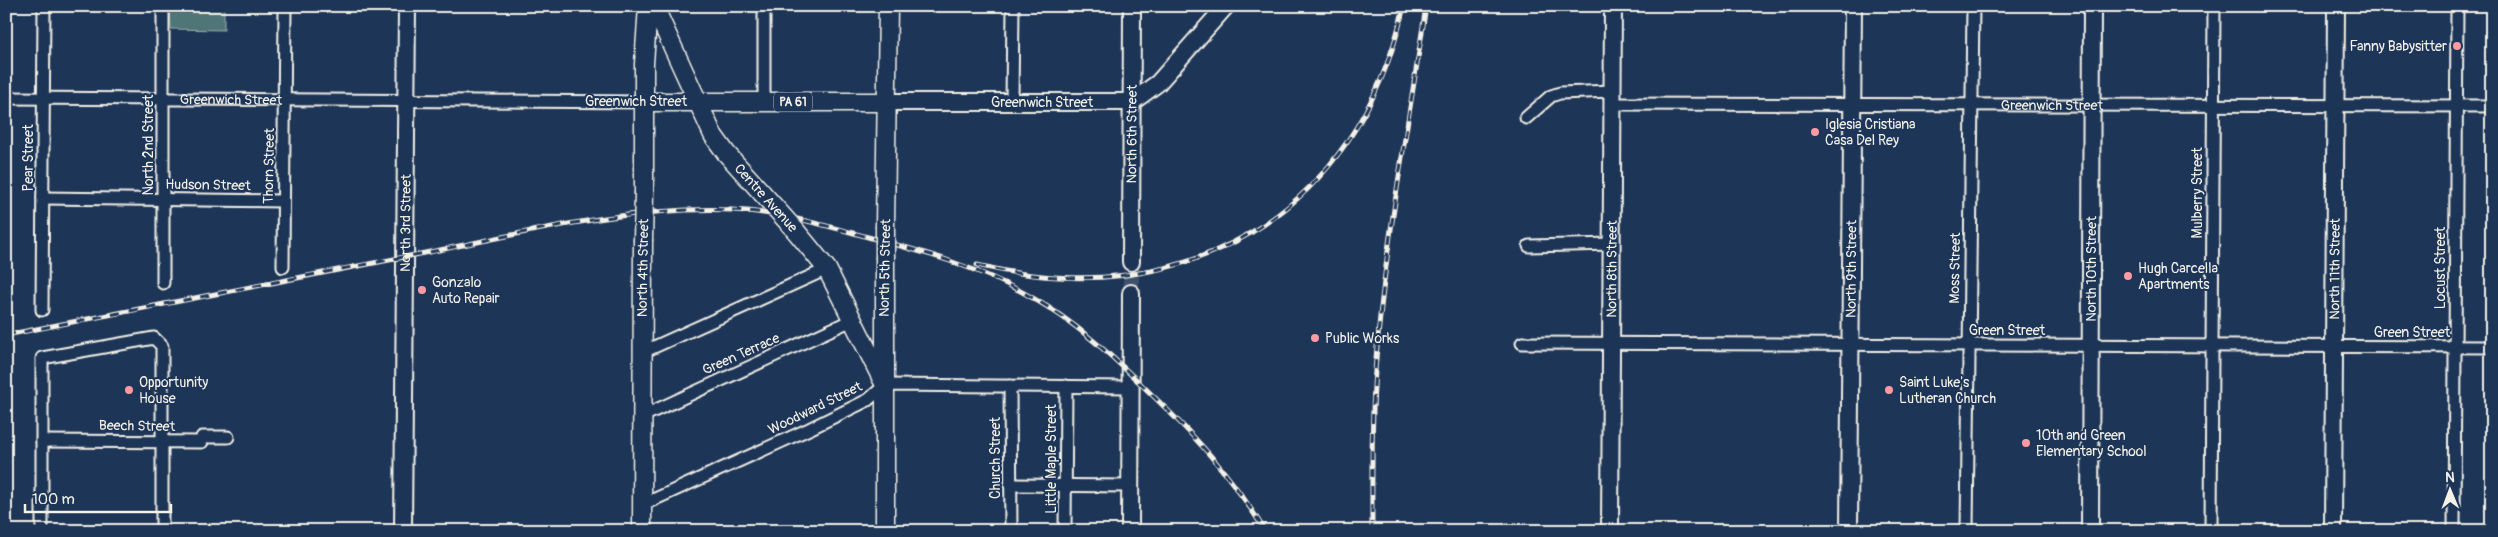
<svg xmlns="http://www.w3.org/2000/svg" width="2498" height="537" viewBox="0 0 2498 537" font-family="Pangolin,sans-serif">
	<rect width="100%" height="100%" fill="#1d3557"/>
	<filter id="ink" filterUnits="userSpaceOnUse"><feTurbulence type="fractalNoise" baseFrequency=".02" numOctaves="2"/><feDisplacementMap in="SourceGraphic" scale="10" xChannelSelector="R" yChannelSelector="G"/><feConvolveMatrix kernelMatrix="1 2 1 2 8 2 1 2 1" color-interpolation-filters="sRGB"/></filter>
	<g filter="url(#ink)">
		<!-- green -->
		<path fill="#4f7476" stroke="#a2b2af" d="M 170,6 L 224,6 L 224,30 L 171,29 Z"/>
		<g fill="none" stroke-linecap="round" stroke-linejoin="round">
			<!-- secondary-tunnel -->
			<path stroke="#3d516d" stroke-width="16" stroke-dasharray="16 8" stroke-linecap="butt" d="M 1131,293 L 1131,262"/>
			<!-- street casing -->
			<g stroke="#f4f1e8" stroke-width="15">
				<g id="street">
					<path id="s1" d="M 6,98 L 644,102"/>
					<path d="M 764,102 L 764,6"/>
					<path d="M 1012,103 L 1013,6"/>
					<path id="s2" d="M 1612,104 L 2492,106"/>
					<path d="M 1526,118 L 1551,96 L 1560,93 L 1612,91"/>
					<path d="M 43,198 L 283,201"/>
					<path d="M 1529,246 L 1613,244"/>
					<path d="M 283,267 L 285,6"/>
					<path d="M 163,283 L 163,6"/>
					<path d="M 42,310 L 44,6"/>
					<path d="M 1522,343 L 2492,347"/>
					<path d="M 643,352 L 827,269"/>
					<path d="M 1010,386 L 1011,531"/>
					<path d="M 643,416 L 852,320"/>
					<path d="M 42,441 L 202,442 L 202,437 L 228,437"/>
					<path d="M 1010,485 L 1130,486"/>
					<path d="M 642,505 L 809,429 L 868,400 L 885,385 L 1131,387"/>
					<path d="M 42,531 L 42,358 L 154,338 L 162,346 L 162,531"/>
					<path d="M 1065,531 L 1066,386"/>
					<path d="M 1967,531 L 1973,6"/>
					<path d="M 2211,531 L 2214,6"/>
					<path d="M 2454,531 L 2457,6"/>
				</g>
			</g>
			<!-- secondary casing -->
			<g stroke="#f4f1e8" stroke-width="20">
				<g id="secondary">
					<path id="s3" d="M 888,102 L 1132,102 L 1158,83 L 1226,6"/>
					<path id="s4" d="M 1131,262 L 1132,6"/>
					<path id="s5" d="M 403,531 L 407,6"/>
					<path d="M 1130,531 L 1131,293"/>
					<path id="s6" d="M 1610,531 L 1613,6"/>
					<path id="s7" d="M 1849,531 L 1853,6"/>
					<path id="s8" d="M 2090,531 L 2092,6"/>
					<path id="s9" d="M 2333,531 L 2336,6"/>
				</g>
			</g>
			<!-- primary casing -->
			<g stroke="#f4f1e8" stroke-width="21">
				<path id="primary" d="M 654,6 L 713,135 L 726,153 L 762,193
					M 644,102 L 888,102
					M 644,192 L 644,64 L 648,6
					M 885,226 L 888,6
					M 795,230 L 827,269 L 884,383
					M 885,259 L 885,531
					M 642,531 L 643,241"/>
			</g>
			<!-- street -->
			<use href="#street" stroke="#1d3557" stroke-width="11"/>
			<!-- secondary -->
			<use href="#secondary" stroke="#1d3557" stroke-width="16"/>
			<!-- primary -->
			<use href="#primary" stroke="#1d3557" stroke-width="18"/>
			<!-- rail casing -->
			<g stroke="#f4f1e8" stroke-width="5">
				<path id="rail" d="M 977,265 C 1183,315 1358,216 1404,6
					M 6,335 C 147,308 288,279 430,252 C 528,232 631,206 732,210 C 779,212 824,225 868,237 C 924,252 981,268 1031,297 C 1074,321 1110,354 1145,388 C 1194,435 1229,472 1265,531
					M 1372,531 C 1372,478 1371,424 1375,371 C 1384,249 1408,127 1426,6"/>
			</g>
			<!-- rail -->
			<use href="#rail" stroke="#1d3557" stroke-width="3" stroke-dasharray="9" stroke-linecap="butt"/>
			<!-- primary-bridge casing -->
			<g stroke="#f4f1e8" stroke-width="21" stroke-linecap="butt">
				<path id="primary-bridge" d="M 762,193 L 795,230
					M 643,241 L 644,192
					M 885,259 L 885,226"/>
			</g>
			<!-- primary-bridge -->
			<use href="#primary-bridge" stroke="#1d3557" stroke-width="18"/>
		</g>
	</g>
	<!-- markers -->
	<g fill="#ff9aa2" stroke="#1d3557" stroke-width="2">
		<circle cx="2457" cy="46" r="5"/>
		<circle cx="1815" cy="132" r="5"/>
		<circle cx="2128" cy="276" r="5"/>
		<circle cx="422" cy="290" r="5"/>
		<circle cx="1315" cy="338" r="5"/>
		<circle cx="129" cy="390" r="5"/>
		<circle cx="1889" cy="390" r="5"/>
		<circle cx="2026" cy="443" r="5"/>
	</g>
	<g text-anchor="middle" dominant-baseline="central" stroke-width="4" stroke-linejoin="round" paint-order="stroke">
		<!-- shield labels -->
		<rect fill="#1d3557" stroke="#b4b9bc" stroke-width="1" x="774" y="92.5" width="38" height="19" rx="4"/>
		<g font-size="12" font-weight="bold" fill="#f4f1e8">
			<text x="793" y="102">PA 61</text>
		</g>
		<!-- poi labels -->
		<g font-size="14" fill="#f4f1e8" stroke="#1d3557" text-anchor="start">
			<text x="2447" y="46" text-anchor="end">Fanny Babysitter</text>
			<text x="1825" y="124">Iglesia Cristiana<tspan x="1825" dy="16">Casa Del Rey</tspan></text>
			<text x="2138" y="268">Hugh Carcella<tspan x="2138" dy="16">Apartments</tspan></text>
			<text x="432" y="282">Gonzalo<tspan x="432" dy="16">Auto Repair</tspan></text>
			<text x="1325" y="338">Public Works</text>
			<text x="139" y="382">Opportunity<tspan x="139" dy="16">House</tspan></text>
			<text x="1899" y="382">Saint Luke's<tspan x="1899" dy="16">Lutheran Church</tspan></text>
			<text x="2036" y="435">10th and Green<tspan x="2036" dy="16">Elementary School</tspan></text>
		</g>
		<!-- street labels -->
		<g font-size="14" fill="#f4f1e8" stroke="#1d3557">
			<text stroke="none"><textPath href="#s1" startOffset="225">Greenwich Street</textPath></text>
			<text x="636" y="101">Greenwich Street</text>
			<text stroke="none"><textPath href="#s3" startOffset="154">Greenwich Street</textPath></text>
			<text stroke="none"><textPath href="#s2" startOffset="440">Greenwich Street</textPath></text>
			<text stroke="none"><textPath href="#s4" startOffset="128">North 6th Street</textPath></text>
			<text transform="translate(148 145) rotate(-90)">North 2nd Street</text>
			<text transform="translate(28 158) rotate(-90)">Pear Street</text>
			<text transform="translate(269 166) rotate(-89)">Thorn Street</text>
			<text transform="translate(208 185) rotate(1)">Hudson Street</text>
			<text transform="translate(2197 193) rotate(-90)">Mulberry Street</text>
			<text transform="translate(766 198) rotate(48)">Centre Avenue</text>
			<text stroke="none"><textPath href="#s5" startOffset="308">North 3rd Street</textPath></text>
			<text transform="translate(643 268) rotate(-89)">North 4th Street</text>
			<text transform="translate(885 268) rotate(-89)">North 5th Street</text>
			<text stroke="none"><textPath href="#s7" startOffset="262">North 9th Street</textPath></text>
			<text transform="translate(1955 268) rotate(-89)">Moss Street</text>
			<text stroke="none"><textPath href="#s8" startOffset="262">North 10th Street</textPath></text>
			<text stroke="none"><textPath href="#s9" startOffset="262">North 11th Street</textPath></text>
			<text transform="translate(2440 268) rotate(-90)">Locust Street</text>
			<text stroke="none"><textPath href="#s6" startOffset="262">North 8th Street</textPath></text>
			<text x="2007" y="330">Green Street</text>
			<text x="2412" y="332">Green Street</text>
			<text transform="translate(741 354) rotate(-24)">Green Terrace</text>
			<text transform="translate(815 408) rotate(-26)">Woodward Street</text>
			<text transform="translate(137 426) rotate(1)">Beech Street</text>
			<text transform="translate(995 458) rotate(-90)">Church Street</text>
			<text transform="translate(1051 459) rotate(-90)">Little Maple Street</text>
		</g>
	</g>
	<!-- margin -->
	<rect width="2498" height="537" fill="none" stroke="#1d3557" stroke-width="25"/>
	<rect x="12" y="12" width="2473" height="512" fill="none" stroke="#f4f1e8" stroke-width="2" filter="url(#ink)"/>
	<!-- north arrow -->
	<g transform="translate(2450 490) rotate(359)" stroke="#1d3557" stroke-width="4" paint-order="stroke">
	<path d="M0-4L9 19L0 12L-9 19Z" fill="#f4f1e8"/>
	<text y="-8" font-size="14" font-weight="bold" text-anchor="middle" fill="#f4f1e8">N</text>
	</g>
	<!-- scale -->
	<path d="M25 504v8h146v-8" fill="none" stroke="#f4f1e8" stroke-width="2.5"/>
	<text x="32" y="504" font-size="15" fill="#f4f1e8" stroke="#1d3557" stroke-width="4" paint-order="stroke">100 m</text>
</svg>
